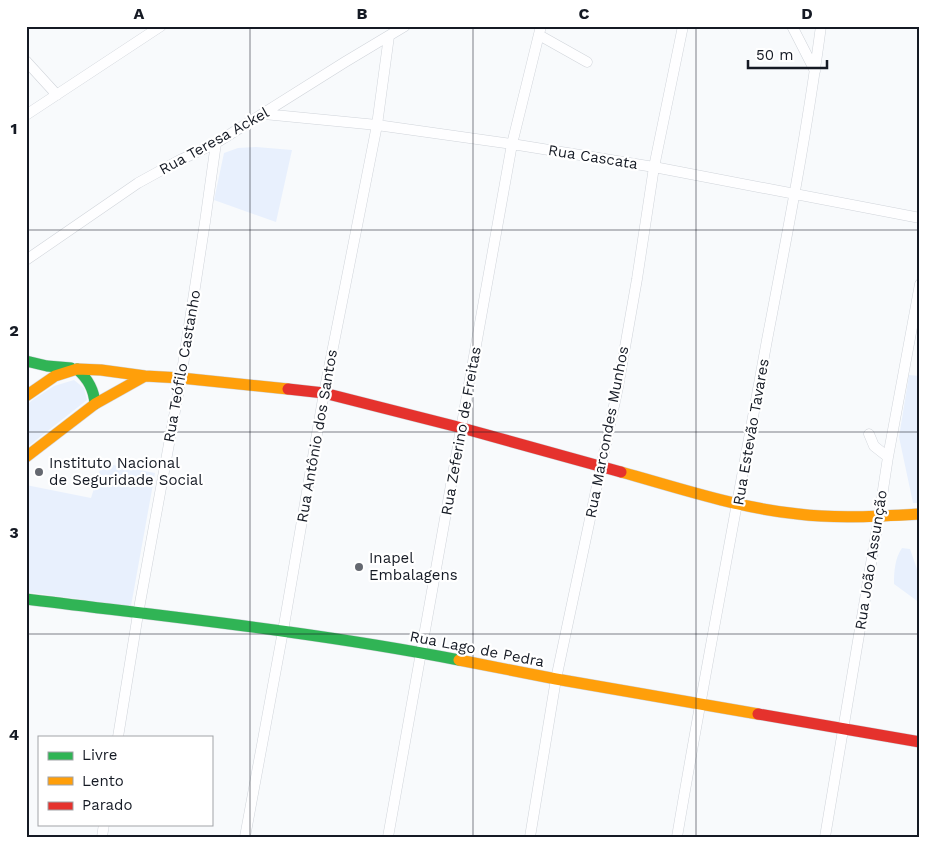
<svg xmlns="http://www.w3.org/2000/svg" width="946" height="863" viewBox="0 0 946 863" font-family="'Work Sans',sans-serif">
	<rect width="100%" height="100%" fill="#f8fafc"/>
	<!-- green -->
	<path fill="#e8f0fd" d="M 256,147 L 292,150 L 276,222 L 214,200 L 224,153 L 238,148 Z
		M 909,375 L 920,376 L 920,503 L 913,503 L 899,437 Z
		M 74,380 L 84,388 L 87,400 L 26,448 L 26,405 L 34,399 L 54,386 Z
		M 102,463 L 155,473 L 131,606 L 26,592 L 26,485 L 91,498 Z
		M 902,548 L 910,549 L 918,572 L 920,574 L 920,603 L 894,584 C 894,571 895,558 902,548 Z"/>
	<g fill="none" stroke-linecap="round" stroke-linejoin="round">
		<!-- street casing -->
		<g stroke="#d0d4da" stroke-width="11">
			<path id="street" d="M 792,26 L 815,71
				M 539,35 L 587,62
				M 26,61 L 57,95
				M 264,114 L 377,125 L 512,144 L 654,167 L 920,218
				M 26,115 L 161,26
				M 26,260 L 138,183 L 178,161 L 216,143 L 345,62 L 405,26
				M 869,434 L 874,446 L 888,457
				M 118,737 L 138,614 L 181,378 L 205,222 L 216,143
				M 102,837 L 104,824
				M 245,837 L 283,631 L 324,393 L 377,125 L 389,36
				M 388,837 L 512,144 L 541,26
				M 530,837 L 556,679 L 618,387 L 637,279 L 654,167 L 683,26
				M 677,837 C 705,671 737,506 767,340 C 787,236 807,132 821,26
				M 825,837 L 879,516 L 888,457 L 920,284"/>
		</g>
		<!-- fast casing -->
		<g stroke="#d0d4da" stroke-width="12">
			<path id="fast" d="M 26,361 L 47,366 L 71,368
				M 77,369 C 88,379 94,389 95,404
				M 26,599 C 170,617 316,632 459,660"/>
		</g>
		<!-- slow casing -->
		<g stroke="#d0d4da" stroke-width="12">
			<path id="slow" d="M 26,396 L 55,376 L 77,369 L 101,370 L 145,376 L 181,378 L 288,389
				M 26,457 L 95,404 L 145,376
				M 621,472 C 679,488 738,508 798,514 C 838,519 880,516 920,514
				M 459,660 L 556,679 L 758,714"/>
		</g>
		<!-- jam casing -->
		<g stroke="#d0d4da" stroke-width="12">
			<path id="jam" d="M 288,389 L 324,393 L 462,428 L 621,472
				M 758,714 L 920,742"/>
		</g>
		<!-- street -->
		<use href="#street" stroke="#fefeff" stroke-width="10"/>
		<!-- fast -->
		<use href="#fast" stroke="#30b455" stroke-width="11"/>
		<!-- slow -->
		<use href="#slow" stroke="#ff9f0a" stroke-width="11"/>
		<!-- jam -->
		<use href="#jam" stroke="#e5322d" stroke-width="11"/>
	</g>
	<!-- grid -->
	<path fill="none" stroke="#151a24" stroke-width="1" stroke-opacity="0.55" d="M 250,26 L 250,837M 473,26 L 473,837M 696,26 L 696,837M 26,230 L 920,230M 26,432 L 920,432M 26,634 L 920,634"/>
	<!-- markers -->
	<g fill="#646870" stroke="#fff" stroke-width="2">
		<circle cx="39" cy="472" r="5"/>
		<circle cx="359" cy="567" r="5"/>
	</g>
	<g text-anchor="middle" dominant-baseline="central" stroke-width="4.5" stroke-linejoin="round" paint-order="stroke">
		<!-- street labels -->
		<g font-size="15" fill="#151a24" stroke="#fff">
			<text transform="translate(214 141) rotate(-29)">Rua Teresa Ackel</text>
			<text transform="translate(593 157) rotate(9)">Rua Cascata</text>
			<text transform="translate(182 366) rotate(-80)">Rua Teófilo Castanho</text>
			<text transform="translate(461 431) rotate(-80)">Rua Zeferino de Freitas</text>
			<text transform="translate(607 432) rotate(-79)">Rua Marcondes Munhos</text>
			<text transform="translate(751 432) rotate(-80)">Rua Estevão Tavares</text>
			<text transform="translate(317 436) rotate(-80)">Rua Antônio dos Santos</text>
			<text transform="translate(871 560) rotate(-81)">Rua João Assunção</text>
			<text transform="translate(477 649) rotate(11)">Rua Lago de Pedra</text>
		</g>
		<!-- poi labels -->
		<g font-size="15" fill="#151a24" stroke="#fff" text-anchor="start">
			<text x="49" y="463">Instituto Nacional<tspan x="49" dy="17">de Seguridade Social</tspan></text>
			<text x="369" y="558">Inapel<tspan x="369" dy="17">Embalagens</tspan></text>
		</g>
	</g>
	<!-- border -->
	<rect width="946" height="863" fill="none" stroke="#ffffff" stroke-width="55"/>
	<!-- legend -->
	<rect x="38" y="736" width="175" height="90" fill="#ffffff" stroke="#a1a3a7"/>
	<rect x="48" y="752" width="25" height="8" fill="#30b455" stroke="#a1a3a7"/>
	<text x="82" y="760" font-size="15" fill="#151a24">Livre</text>
	<rect x="48" y="777" width="25" height="8" fill="#ff9f0a" stroke="#a1a3a7"/>
	<text x="82" y="786" font-size="15" fill="#151a24">Lento</text>
	<rect x="48" y="802" width="25" height="8" fill="#e5322d" stroke="#a1a3a7"/>
	<text x="82" y="810" font-size="15" fill="#151a24">Parado</text>
	<!-- scale -->
	<path d="M748 60v8h79v-8" fill="none" stroke="#151a24" stroke-width="2.5"/>
	<text x="756" y="60" font-size="15" fill="#151a24" stroke="#ffffff" stroke-width="4" paint-order="stroke">50 m</text>
	<rect x="28" y="28" width="890" height="808" fill="none" stroke="#151a24" stroke-width="2"/>
	<g font-size="16" text-anchor="middle" font-weight="bold" fill="#151a24">
		<text x="139" y="19">A</text>
		<text x="362" y="19">B</text>
		<text x="584" y="19">C</text>
		<text x="807" y="19">D</text>
		<text x="14" y="134">1</text>
		<text x="14" y="336">2</text>
		<text x="14" y="538">3</text>
		<text x="14" y="740">4</text>
	</g>
</svg>
